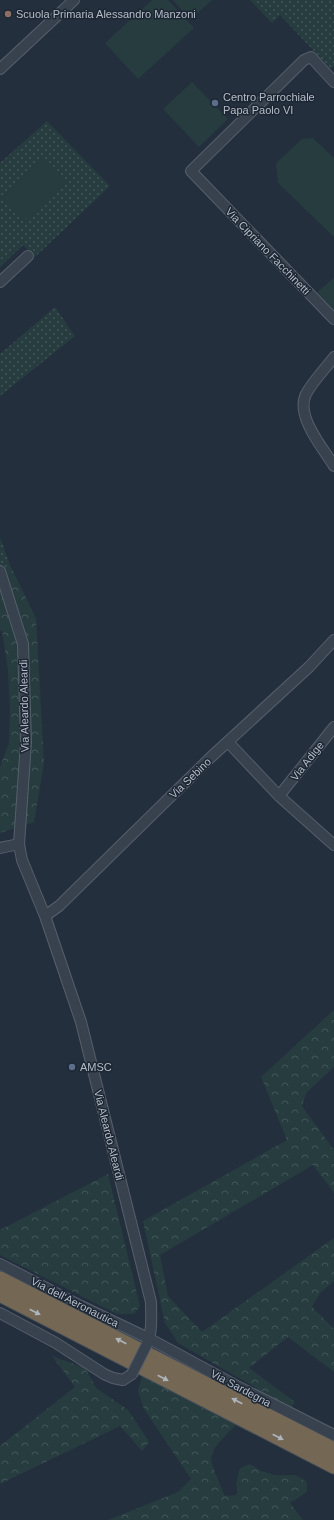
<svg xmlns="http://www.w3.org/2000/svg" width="334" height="1520" viewBox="0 0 334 1520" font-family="Helvetica,sans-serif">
	<defs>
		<pattern id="grass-dots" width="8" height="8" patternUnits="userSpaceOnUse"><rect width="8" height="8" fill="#263c3f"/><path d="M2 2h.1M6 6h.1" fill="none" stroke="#435659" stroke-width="1.8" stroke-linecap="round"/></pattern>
		<pattern id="forest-crowns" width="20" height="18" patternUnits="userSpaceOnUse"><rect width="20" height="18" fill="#263c3f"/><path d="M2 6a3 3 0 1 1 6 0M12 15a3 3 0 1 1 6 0" fill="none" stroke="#435659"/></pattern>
	</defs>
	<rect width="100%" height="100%" fill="#242f3e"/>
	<!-- grass -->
	<path fill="url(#grass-dots)" d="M 250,0 L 334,0 L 334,66 L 331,69 L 280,15 L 272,23 Z
		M 47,121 L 110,186 L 35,257 L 23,245 L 0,267 L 0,163 Z
		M 55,307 L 75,336 L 0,396 L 0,354 Z
		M 0,537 L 10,565 L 0,570 Z"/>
	<!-- forest -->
	<path fill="url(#forest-crowns)" d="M 10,565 L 36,618 L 44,763 L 34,822 L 0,833 L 0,767 L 9,743 L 10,710 L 8,670 L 2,631 L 0,631 L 0,570 Z
		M 334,1010 L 334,1067 L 306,1093 L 302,1106 L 334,1150 L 334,1193 L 313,1165 L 160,1255 L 168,1296 L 202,1332 L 334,1238 L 334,1281 L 320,1293 L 312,1307 L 334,1329 L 334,1372 L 288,1337 L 249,1368 L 295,1402 L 291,1408 L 178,1343 L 165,1323 L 143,1221 L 287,1140 L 261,1077 Z
		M 108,1174 L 140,1306 L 134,1314 L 117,1314 L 0,1255 L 0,1230 Z
		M 52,1356 L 85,1368 L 96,1388 L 128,1410 L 149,1442 L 142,1451 L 120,1426 L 0,1484 L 0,1446 L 75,1387 Z
		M 142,1376 L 238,1423 C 230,1431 213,1446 211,1458 C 211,1465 222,1489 225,1496 L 236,1495 L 238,1491 L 236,1484 L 240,1468 L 250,1464 L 261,1471 L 275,1475 L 296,1475 L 307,1482 L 307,1492 L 290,1503 L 303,1520 L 108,1520 L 178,1492 L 191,1479 L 144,1409 L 138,1391 Z"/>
	<!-- garden -->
	<path fill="#263c3f" d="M 152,0 L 168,0 L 194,28 L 138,79 L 105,43 Z
		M 173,0 L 212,0 L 190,20 Z
		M 192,82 L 228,119 L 199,147 L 163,109 Z
		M 313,138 L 334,158 L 334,237 L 278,183 L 276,163 L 302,139 Z
		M 44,157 L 66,180 L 24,221 L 2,198 Z
		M 334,278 L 334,310 L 317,292 Z"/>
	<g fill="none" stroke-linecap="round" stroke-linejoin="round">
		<!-- minor casing -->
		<g stroke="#565f6c" stroke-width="12">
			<path id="minor" d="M 0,69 L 74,0
				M 334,82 L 311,57 L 304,60 L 191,171 L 334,319
				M 0,282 L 28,256
				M 334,357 C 325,369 313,381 306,394 C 295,416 323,448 334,466
				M 0,571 L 23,644 L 26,742 L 19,844 L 22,860 L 45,916 L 81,1022 L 151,1302 C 151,1317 153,1332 146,1346
				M 228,742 L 279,796 L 334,845
				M 279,796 L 334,727
				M 0,848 L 19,844
				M 45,916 L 59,906 L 211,757 L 309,667 L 334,640
				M 0,1264 L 81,1306 L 150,1339 L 235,1385 L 334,1435
				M 0,1313 L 56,1343 L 104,1374 L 113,1378 L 123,1380 L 132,1374"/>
		</g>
		<!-- highway casing -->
		<g stroke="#434c59" stroke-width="17">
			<path id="highway" d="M 0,1279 L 334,1450
				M 0,1294 L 334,1466"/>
		</g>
		<!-- minor -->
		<use href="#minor" stroke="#38414e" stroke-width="10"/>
		<!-- highway -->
		<use href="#highway" stroke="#746855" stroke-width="15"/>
		<!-- minor-bridge casing -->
		<g stroke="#565f6c" stroke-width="12" stroke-linecap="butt">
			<path id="minor-bridge" d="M 132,1374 L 146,1346"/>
		</g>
		<!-- minor-bridge -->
		<use href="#minor-bridge" stroke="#38414e" stroke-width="10"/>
	</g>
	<!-- one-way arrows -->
	<defs><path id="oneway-solid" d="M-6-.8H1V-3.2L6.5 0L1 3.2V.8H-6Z"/></defs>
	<g fill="#aeb4bd">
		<use href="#oneway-solid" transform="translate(35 1312) rotate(27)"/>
		<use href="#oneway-solid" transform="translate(121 1341) rotate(-153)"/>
		<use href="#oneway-solid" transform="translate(163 1378) rotate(27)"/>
		<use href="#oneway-solid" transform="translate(237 1401) rotate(-153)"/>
		<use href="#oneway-solid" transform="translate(278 1437) rotate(27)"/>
	</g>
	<!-- markers -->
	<circle fill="#8d6e63" stroke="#1d2633" stroke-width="1.5" cx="8" cy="14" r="4"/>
	<g fill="#5c6f8a" stroke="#1d2633" stroke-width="1.5">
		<circle cx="215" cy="103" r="4"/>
		<circle cx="72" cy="1067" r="4"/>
	</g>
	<g text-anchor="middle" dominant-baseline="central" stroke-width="3" stroke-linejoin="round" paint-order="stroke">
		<!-- poi labels -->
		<g font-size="11" fill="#b4bcc9" stroke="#1d2633" text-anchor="start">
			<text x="16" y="14">Scuola Primaria Alessandro Manzoni</text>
			<text x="223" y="97">Centro Parrochiale<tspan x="223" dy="13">Papa Paolo VI</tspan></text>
			<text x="80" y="1067">AMSC</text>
		</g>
		<!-- street labels -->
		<g font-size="11" fill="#b4bcc9" stroke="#1d2633">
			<text transform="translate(268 251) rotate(46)">Via Cipriano Facchinetti</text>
			<text transform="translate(24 706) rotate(-91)">Via Aleardo Aleardi</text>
			<text transform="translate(307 761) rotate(-52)">Via Adige</text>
			<text transform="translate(190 778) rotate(-44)">Via Sebino</text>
			<text transform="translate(109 1135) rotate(76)">Via Aleardo Aleardi</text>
			<text transform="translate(75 1302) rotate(27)">Via dell'Aeronautica</text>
			<text transform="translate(241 1388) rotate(28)">Via Sardegna</text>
		</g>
	</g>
</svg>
